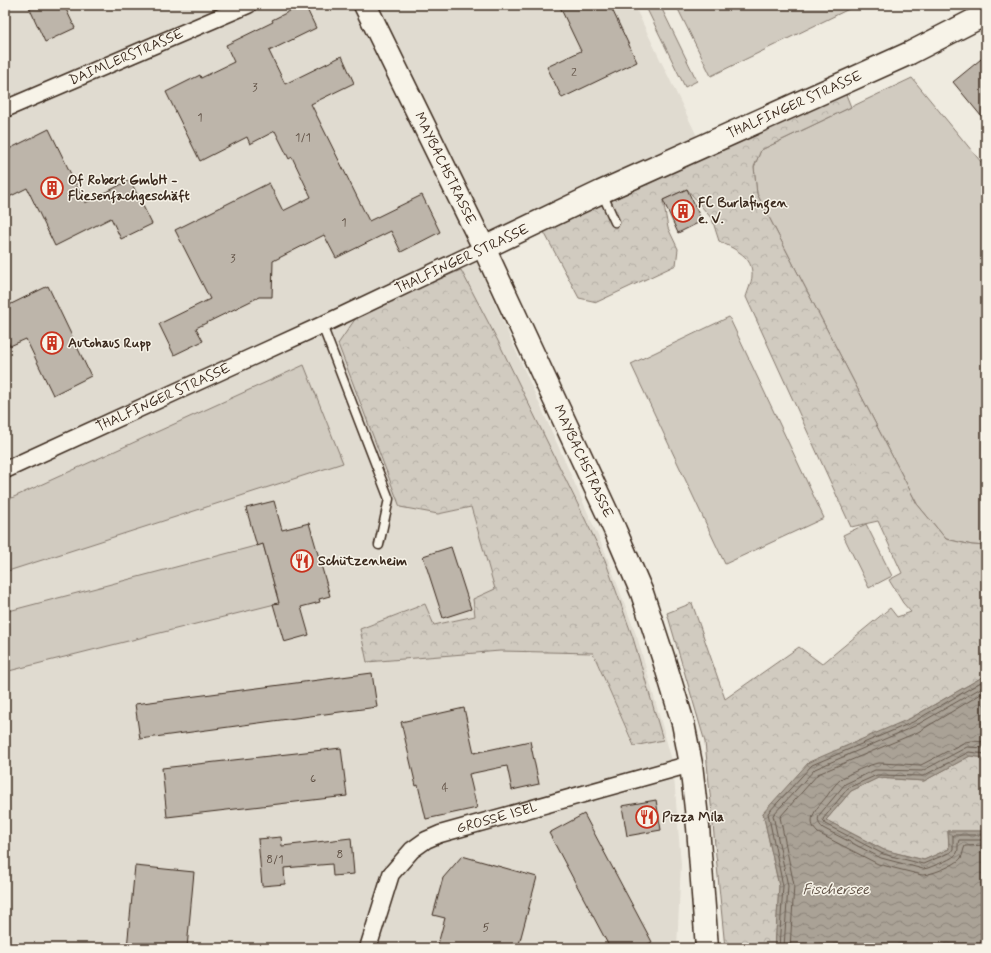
<svg xmlns="http://www.w3.org/2000/svg" width="991" height="953" viewBox="0 0 991 953" font-family="Mynerve,sans-serif">
	<defs>
		<pattern id="forest-crowns" width="20" height="18" patternUnits="userSpaceOnUse"><rect width="20" height="18" fill="#d1cbc0"/><path d="M2 6a3 3 0 1 1 6 0M12 15a3 3 0 1 1 6 0" fill="none" stroke="#b4aea5"/></pattern>
		<pattern id="water-waves" width="16" height="10" patternUnits="userSpaceOnUse"><rect width="16" height="10" fill="#aaa296"/><path d="M0 5q4-4 8 0t8 0" fill="none" stroke="#8c847a"/></pattern>
	</defs>
	<rect width="100%" height="100%" fill="#efebe0"/>
	<filter id="ink" filterUnits="userSpaceOnUse"><feTurbulence type="fractalNoise" baseFrequency=".025" numOctaves="2"/><feDisplacementMap in="SourceGraphic" scale="8" xChannelSelector="R" yChannelSelector="G"/><feConvolveMatrix kernelMatrix="1 2 1 2 8 2 1 2 1" color-interpolation-filters="sRGB"/></filter>
	<g filter="url(#ink)">
		<!-- built -->
		<path fill="#e0dbd0" fill-rule="evenodd" d="M 5,5 L 634,5 L 707,157 L 477,263 L 606,554 L 638,640 L 673,764 L 681,864 L 677,948 L 5,948 ZM 547,442 L 605,560 L 633,638 L 633,746 L 593,653 L 500,651 L 367,661 L 360,629 L 425,604 L 434,625 L 475,616 L 495,589 L 471,507 L 438,514 Z"/>
		<!-- grass -->
		<path fill="#d1cbc0" stroke="#867a6f" d="M 645,5 L 660,5 L 697,81 L 685,87 Z
			M 676,5 L 857,5 L 711,76 Z
			M 912,78 L 986,168 L 986,546 L 972,545 L 946,539 L 917,504 L 757,194 L 754,167 L 761,150 Z
			M 729,317 L 824,518 L 725,564 L 631,364 Z
			M 304,365 L 343,463 L 5,572 L 5,501 Z
			M 866,524 L 892,576 L 869,588 L 843,535 Z
			M 263,544 L 279,603 L 5,672 L 5,612 Z"/>
		<!-- forest -->
		<path fill="url(#forest-crowns)" stroke="#867a6f" d="M 845,92 L 851,107 L 761,150 L 754,167 L 757,194 L 917,504 L 946,539 L 972,545 L 986,546 L 986,675 L 911,718 L 763,813 L 779,886 L 775,948 L 725,948 L 705,742 L 667,613 L 692,603 L 725,699 L 799,647 L 822,664 L 890,608 L 897,617 L 911,612 L 903,603 L 889,580 L 902,573 L 878,521 L 851,527 L 746,297 C 748,290 753,280 752,272 C 751,255 732,248 719,241 L 712,219 L 687,189 L 663,200 L 668,228 L 678,249 L 676,265 L 597,302 L 579,298 L 544,232 Z
			M 461,270 L 498,341 L 605,560 L 633,638 L 663,740 L 634,746 L 593,653 L 500,651 L 367,662 L 360,629 L 425,604 L 434,625 L 475,616 L 473,599 L 495,589 L 471,507 L 438,514 L 400,507 L 338,344 L 360,312 Z
			M 970,756 L 986,758 L 986,827 L 981,831 L 948,831 L 949,849 L 924,860 L 884,850 L 826,820 L 851,791 L 878,778 L 924,781 Z"/>
		<!-- water -->
		<path fill="url(#water-waves)" stroke="#7e7266" d="M 986,675 L 986,758 L 970,756 L 924,781 L 878,778 L 851,791 L 826,820 L 884,850 L 924,860 L 949,849 L 948,831 L 981,831 L 986,827 L 986,948 L 775,948 L 779,886 L 763,813 L 809,762 L 911,718 Z"/>
		<g fill="none" stroke-linecap="round" stroke-linejoin="round">
			<!-- shore -->
			<path stroke="#675a4e" stroke-width="1" d="M 986,742 L 971,741 L 965,742 L 921,765 L 879,763 C 870,764 848,774 841,779 C 836,783 831,790 827,796 C 818,807 804,820 818,833 L 878,864 L 922,875 C 931,875 956,865 961,858 C 963,854 963,850 965,846 L 986,845
				M 986,748 L 967,747 L 922,771 L 875,770 L 845,784 L 820,814 C 817,819 818,824 823,828 L 881,858 L 923,869 L 928,868 C 935,865 954,859 957,853 C 959,849 957,844 959,840 L 982,840 L 986,839
				M 986,754 L 969,752 L 923,776 L 877,775 L 848,788 L 823,819 L 825,824 L 883,854 L 923,864 L 951,852 L 953,849 L 953,835 L 981,835 L 986,832
				M 779,948 L 783,886 L 768,813 L 812,765 L 913,722 L 986,679
				M 784,948 L 788,886 L 773,815 L 815,769 L 915,726 L 986,685
				M 790,948 L 794,885 L 780,817 L 818,774 L 918,732 L 986,691"/>
		</g>
		<!-- building -->
		<path fill="#bdb5aa" stroke="#3b2a1e" d="M 28,5 L 64,5 L 75,28 L 45,42 Z
			M 302,5 L 305,5 L 316,28 L 269,51 L 285,84 L 342,56 L 354,83 L 311,104 L 369,221 L 422,195 L 440,232 L 401,252 L 391,231 L 336,258 L 324,235 L 273,261 L 272,297 L 259,297 L 196,328 L 203,341 L 174,355 L 159,324 L 210,299 L 175,230 L 269,183 L 283,211 L 311,197 L 292,157 L 289,159 L 275,131 L 250,144 L 247,137 L 200,161 L 166,92 L 200,75 L 201,78 L 234,62 L 226,45 L 273,22 L 272,20 Z
			M 559,5 L 610,5 L 637,62 L 562,98 L 547,67 L 581,51 Z
			M 986,55 L 986,122 L 953,82 Z
			M 49,129 L 85,203 L 130,180 L 152,224 L 121,239 L 111,218 L 55,246 L 27,188 L 5,199 L 5,151 Z
			M 687,189 L 702,221 L 678,233 L 663,200 Z
			M 48,286 L 91,376 L 53,395 L 26,339 L 10,346 L 5,336 L 5,307 Z
			M 274,501 L 282,530 L 309,523 L 330,596 L 319,599 L 320,602 L 301,607 L 309,635 L 284,642 L 273,604 L 279,603 L 263,544 L 257,546 L 246,508 Z
			M 451,547 L 471,609 L 443,618 L 423,556 Z
			M 372,673 L 377,707 L 140,739 L 135,704 Z
			M 464,708 L 474,753 L 530,741 L 539,784 L 512,790 L 507,766 L 469,774 L 477,808 L 426,819 L 418,785 L 416,786 L 401,722 Z
			M 341,748 L 347,796 L 167,817 L 162,768 Z
			M 656,800 L 661,830 L 627,836 L 622,806 Z
			M 584,814 L 652,942 L 640,948 L 610,948 L 549,833 Z
			M 281,837 L 282,846 L 351,838 L 354,874 L 333,876 L 332,864 L 284,868 L 285,884 L 262,886 L 258,839 Z
			M 462,856 L 537,877 L 518,948 L 437,948 L 445,918 L 433,915 L 443,878 Z
			M 135,866 L 194,872 L 187,948 L 127,948 Z"/>
		<g fill="none" stroke-linecap="round" stroke-linejoin="round">
			<!-- lane casing -->
			<g stroke="#3b2a1e" stroke-width="11">
				<path id="lane" d="M 602,193 L 615,222
					M 322,325 L 389,499 L 379,545"/>
			</g>
			<!-- street casing -->
			<g stroke="#3b2a1e" stroke-width="19">
				<g id="street">
					<path id="s1" d="M 5,109 L 248,5"/>
					<path id="s2" d="M 5,470 L 322,325 L 484,248"/>
					<path id="s3" d="M 368,948 L 391,874 L 412,850 L 426,840 L 440,834 L 691,764"/>
				</g>
			</g>
			<!-- secondary casing -->
			<g stroke="#3b2a1e" stroke-width="25">
				<g id="secondary">
					<path id="s4" d="M 365,5 L 484,248 L 615,530 L 642,593 L 663,657 L 683,723 L 691,764 L 698,827 L 707,948"/>
					<path id="s5" d="M 484,248 L 601,192 L 910,53 L 986,14"/>
				</g>
			</g>
			<!-- lane -->
			<use href="#lane" stroke="#f7f3e8" stroke-width="8"/>
			<!-- street -->
			<use href="#street" stroke="#f7f3e8" stroke-width="16"/>
			<!-- secondary -->
			<use href="#secondary" stroke="#f7f3e8" stroke-width="22"/>
		</g>
	</g>
	<!-- icons -->
	<defs>
		<g id="building-ring" transform="scale(1.15)"><circle r="9.5" fill="#f7f3e8" stroke="#c8321e" stroke-width="1.5"/><path d="M-4-6H4V6H1V3H-1V6H-4ZM-2.5-4.3h1.7v1.8h-1.7ZM.8-4.3h1.7v1.8H.8ZM-2.5-1h1.7V.8h-1.7ZM.8-1h1.7V.8H.8Z" fill="#c8321e"/></g>
		<g id="restaurant-ring" transform="scale(1.15)"><circle r="9.5" fill="#f7f3e8" stroke="#c8321e" stroke-width="1.5"/><path d="M-5-6h1v4h1v-4h1v4h1v-4h1v5L-1.5 .5V6h-2V.5L-5-1ZM5-6V6H3V1.5H1.5Q1.5-4 5-6Z" fill="#c8321e"/></g>
	</defs>
	<g fill-rule="evenodd">
		<use href="#building-ring" x="52" y="188"/>
		<use href="#building-ring" x="683" y="211"/>
		<use href="#building-ring" x="52" y="343"/>
		<use href="#restaurant-ring" x="302" y="561"/>
		<use href="#restaurant-ring" x="647" y="817"/>
	</g>
	<g text-anchor="middle" dominant-baseline="central" stroke-width="3" stroke-linejoin="round" paint-order="stroke">
		<!-- number labels -->
		<g font-size="12" fill="#5c4d41">
			<text x="574" y="73">2</text>
			<text x="255" y="88">3</text>
			<text x="200" y="118">1</text>
			<text x="303" y="138">1/1</text>
			<text x="344" y="223">1</text>
			<text x="233" y="259">3</text>
			<text x="313" y="779">6</text>
			<text x="445" y="788">4</text>
			<text x="340" y="855">8</text>
			<text x="275" y="860">8/1</text>
			<text x="486" y="928">5</text>
		</g>
		<!-- street labels -->
		<g font-size="14" fill="#3b2a1e" stroke="#f7f3e8">
			<text stroke="none"><textPath href="#s1" startOffset="132">DAIMLERSTRASSE</textPath></text>
			<text stroke="none"><textPath href="#s5" startOffset="342">THALFINGER STRASSE</textPath></text>
			<text stroke="none"><textPath href="#s4" startOffset="182">MAYBACHSTRASSE</textPath></text>
			<text transform="translate(462 259) rotate(-25)">THALFINGER STRASSE</text>
			<text stroke="none"><textPath href="#s2" startOffset="174">THALFINGER STRASSE</textPath></text>
			<text stroke="none"><textPath href="#s4" startOffset="506">MAYBACHSTRASSE</textPath></text>
			<text stroke="none"><textPath href="#s3" startOffset="201">GROSSE ISEL</textPath></text>
		</g>
		<!-- poi labels -->
		<g font-size="14" font-weight="bold" fill="#3b2a1e" stroke="#f7f3e8" text-anchor="start">
			<text x="68" y="180">Of Robert GmbH -<tspan x="68" dy="16">Fliesenfachgeschäft</tspan></text>
			<text x="698" y="203">FC Burlafingen<tspan x="698" dy="16">e. V.</tspan></text>
			<text x="68" y="343">Autohaus Rupp</text>
			<text x="318" y="561">Schützenheim</text>
			<text x="662" y="817">Pizza Mila</text>
		</g>
		<!-- water labels -->
		<g font-size="15" font-style="italic" fill="#625448" stroke="#f7f3e8">
			<text x="836" y="890">Fischersee</text>
		</g>
	</g>
	<!-- margin -->
	<rect width="991" height="953" fill="none" stroke="#f7f3e8" stroke-width="20"/>
	<rect x="10" y="10" width="971" height="933" fill="none" stroke="#3b2a1e" stroke-width="1.5" filter="url(#ink)"/>
</svg>
